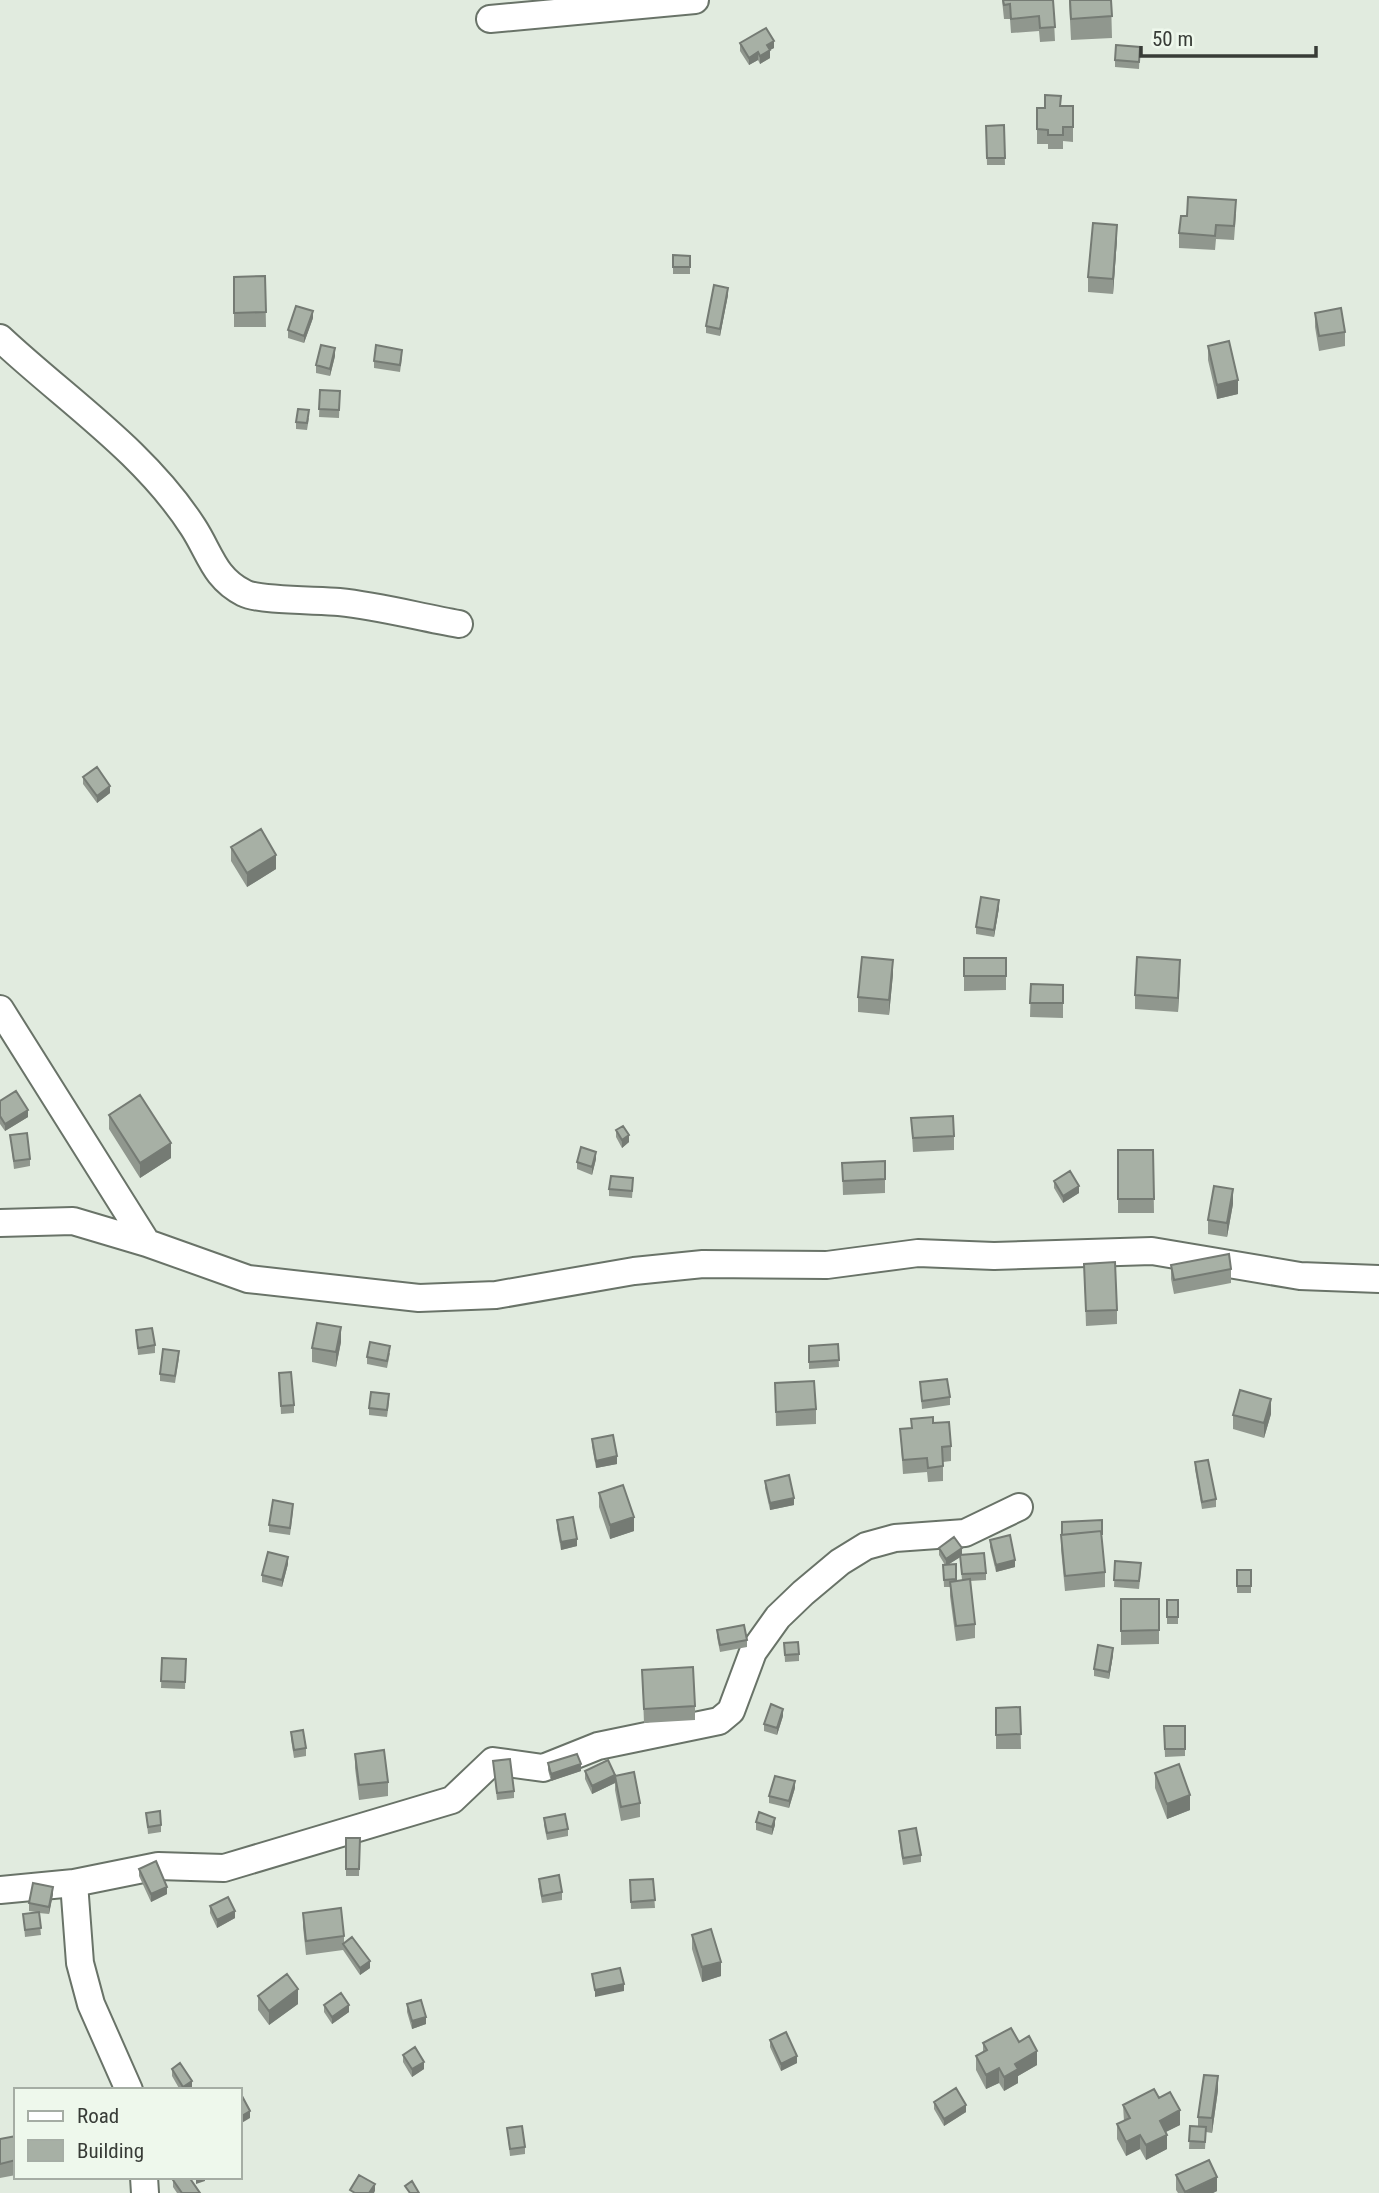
<svg xmlns="http://www.w3.org/2000/svg" width="1379" height="2193" viewBox="0 0 1379 2193" font-family="'Roboto Condensed',sans-serif">
	<rect width="100%" height="100%" fill="#e1ebdf"/>
	<g fill="none" stroke-linecap="round" stroke-linejoin="round">
		<!-- street casing -->
		<g stroke="#697368" stroke-width="30">
			<path id="street" d="M 490,19 L 695,0
				M 0,338 C 65,399 144,451 193,527 C 210,553 214,578 244,593 C 259,601 318,600 339,602 C 379,606 419,617 459,624
				M 0,1009 L 147,1243
				M 0,1223 L 73,1221 L 147,1243 L 248,1279 L 419,1298 L 496,1295 L 634,1271 L 703,1264 L 827,1265 L 918,1253 L 994,1256 L 1152,1251 L 1300,1276 L 1379,1279
				M 74,1883 L 80,1963 L 91,2004 L 129,2090
				M 0,1890 L 74,1883 L 158,1866 L 224,1868 L 452,1800 L 493,1761 L 543,1768 L 598,1746 L 719,1721 L 731,1711 L 753,1652 L 778,1617 L 803,1593 L 840,1562 L 866,1546 L 895,1538 L 965,1533 L 1019,1507
				M 144,2177 L 145,2193"/>
		</g>
		<!-- street -->
		<use href="#street" stroke="#fff" stroke-width="26"/>
	</g>
	<!-- wall -->
	<path fill="#90978e" fill-rule="evenodd" d="M 1002,0 L 1053,0 L 1055,41 L 1040,42 L 1039,31 L 1011,33 L 1010,19 L 1004,19 Z
		M 1069,0 L 1111,0 L 1112,38 L 1071,40 Z
		M 740,43 L 774,48 L 770,50 L 770,58 L 760,64 L 758,60 L 749,65 L 740,51 Z
		M 1140,47 L 1139,69 L 1115,67 L 1115,60 Z
		M 1061,106 L 1073,106 L 1073,142 L 1063,141 L 1063,149 L 1048,149 L 1048,144 L 1037,144 L 1037,108 Z
		M 1004,125 L 1005,165 L 987,165 L 986,126 Z
		M 1236,214 L 1234,240 L 1216,239 L 1215,250 L 1179,248 L 1179,233 L 1187,216 Z
		M 1117,239 L 1113,294 L 1088,292 L 1088,277 Z
		M 673,255 L 690,256 L 690,274 L 673,274 Z
		M 265,276 L 266,327 L 234,327 L 234,277 Z
		M 728,295 L 720,336 L 706,333 L 706,326 Z
		M 1315,313 L 1345,332 L 1345,346 L 1319,351 L 1315,327 Z
		M 313,318 L 304,343 L 288,338 L 288,330 Z
		M 1208,346 L 1238,394 L 1217,399 L 1208,360 Z
		M 335,356 L 330,376 L 316,373 L 316,365 Z
		M 402,357 L 400,372 L 374,368 L 374,361 Z
		M 320,390 L 340,391 L 339,418 L 319,417 Z
		M 309,418 L 307,430 L 296,429 L 296,422 Z
		M 83,777 L 110,793 L 97,803 L 83,784 Z
		M 231,847 L 276,869 L 247,887 L 231,861 Z
		M 999,908 L 994,937 L 976,934 L 976,927 Z
		M 964,958 L 1006,958 L 1006,990 L 964,991 Z
		M 893,974 L 889,1015 L 858,1012 L 858,997 Z
		M 1180,974 L 1178,1012 L 1135,1009 L 1135,995 Z
		M 1031,984 L 1063,985 L 1063,1018 L 1030,1017 Z
		M 0,1101 L 28,1117 L 5,1131 L 0,1124 Z
		M 109,1115 L 171,1158 L 140,1178 L 109,1129 Z
		M 911,1118 L 954,1136 L 954,1150 L 913,1152 Z
		M 616,1130 L 629,1142 L 622,1148 L 616,1137 Z
		M 10,1135 L 30,1159 L 30,1166 L 14,1169 Z
		M 1118,1150 L 1153,1150 L 1154,1213 L 1118,1213 Z
		M 596,1159 L 592,1175 L 577,1169 L 577,1162 Z
		M 885,1161 L 885,1193 L 843,1195 L 842,1163 Z
		M 1054,1181 L 1079,1193 L 1063,1203 L 1054,1188 Z
		M 633,1185 L 632,1198 L 609,1196 L 609,1189 Z
		M 1233,1204 L 1227,1237 L 1208,1234 L 1208,1220 Z
		M 1084,1264 L 1117,1310 L 1117,1324 L 1086,1326 Z
		M 1171,1265 L 1231,1269 L 1231,1283 L 1174,1294 L 1171,1279 Z
		M 136,1330 L 155,1345 L 155,1353 L 138,1355 Z
		M 341,1342 L 336,1367 L 312,1362 L 312,1348 Z
		M 838,1344 L 839,1367 L 809,1369 L 809,1346 Z
		M 390,1353 L 387,1368 L 367,1364 L 367,1357 Z
		M 179,1358 L 175,1383 L 160,1381 L 160,1374 Z
		M 279,1373 L 294,1405 L 294,1413 L 281,1414 Z
		M 920,1382 L 950,1397 L 950,1405 L 922,1409 Z
		M 775,1383 L 816,1409 L 816,1424 L 776,1426 Z
		M 389,1402 L 387,1417 L 369,1415 L 369,1408 Z
		M 1271,1414 L 1264,1438 L 1233,1429 L 1233,1415 Z
		M 911,1419 L 933,1423 L 951,1446 L 951,1461 L 943,1462 L 943,1481 L 928,1482 L 927,1472 L 903,1474 L 900,1429 L 911,1428 Z
		M 592,1439 L 617,1464 L 596,1468 L 592,1446 Z
		M 1195,1462 L 1216,1499 L 1216,1507 L 1202,1509 L 1195,1469 Z
		M 765,1481 L 794,1505 L 770,1510 L 765,1488 Z
		M 599,1493 L 634,1531 L 610,1539 L 599,1507 Z
		M 293,1511 L 290,1535 L 269,1532 L 269,1525 Z
		M 557,1520 L 577,1546 L 561,1550 L 557,1528 Z
		M 1061,1535 L 1102,1542 L 1105,1572 L 1105,1587 L 1065,1591 L 1061,1549 Z
		M 990,1540 L 1015,1567 L 996,1572 L 990,1547 Z
		M 939,1548 L 962,1555 L 986,1573 L 986,1580 L 970,1581 L 975,1624 L 975,1638 L 956,1641 L 950,1596 L 950,1587 L 944,1587 L 943,1565 L 945,1565 L 939,1555 ZM 960,1557 L 962,1580 L 956,1581 L 956,1564 L 949,1564 Z
		M 1115,1561 L 1141,1570 L 1139,1589 L 1114,1587 Z
		M 288,1564 L 282,1587 L 262,1582 L 262,1575 Z
		M 1237,1570 L 1251,1570 L 1251,1593 L 1237,1593 Z
		M 1121,1599 L 1159,1599 L 1159,1644 L 1121,1645 Z
		M 1167,1600 L 1178,1600 L 1178,1624 L 1167,1624 Z
		M 717,1630 L 747,1640 L 747,1647 L 720,1652 L 717,1637 Z
		M 784,1643 L 799,1654 L 799,1661 L 785,1662 Z
		M 1113,1655 L 1109,1679 L 1094,1676 L 1094,1669 Z
		M 162,1658 L 186,1659 L 185,1689 L 161,1688 Z
		M 642,1670 L 695,1706 L 695,1720 L 644,1723 Z
		M 1020,1707 L 1021,1749 L 996,1749 L 996,1708 Z
		M 783,1716 L 777,1735 L 764,1731 L 764,1724 Z
		M 1164,1726 L 1185,1726 L 1185,1756 L 1165,1757 Z
		M 291,1732 L 306,1748 L 306,1756 L 294,1758 L 291,1739 Z
		M 355,1754 L 388,1782 L 388,1796 L 359,1800 L 355,1768 Z
		M 493,1761 L 514,1791 L 514,1798 L 497,1800 Z
		M 548,1763 L 581,1771 L 551,1781 L 548,1770 Z
		M 585,1771 L 615,1776 L 640,1803 L 640,1817 L 621,1821 L 615,1790 L 615,1783 L 592,1794 L 585,1779 Z
		M 1155,1773 L 1190,1810 L 1167,1819 L 1155,1788 Z
		M 795,1788 L 789,1808 L 769,1803 L 769,1796 Z
		M 146,1813 L 161,1825 L 161,1832 L 148,1834 Z
		M 544,1818 L 568,1829 L 568,1836 L 547,1840 L 544,1825 Z
		M 756,1822 L 775,1825 L 772,1835 L 756,1830 Z
		M 899,1831 L 921,1855 L 921,1862 L 903,1865 L 899,1838 Z
		M 346,1838 L 360,1838 L 359,1876 L 346,1876 Z
		M 139,1869 L 167,1894 L 151,1902 L 139,1876 Z
		M 539,1879 L 562,1892 L 562,1900 L 542,1903 L 539,1886 Z
		M 653,1879 L 655,1908 L 631,1909 L 630,1880 Z
		M 53,1894 L 49,1914 L 39,1913 L 41,1935 L 25,1937 L 23,1914 L 36,1912 L 29,1911 L 29,1903 Z
		M 210,1906 L 235,1918 L 217,1928 L 210,1913 Z
		M 303,1913 L 344,1936 L 344,1943 L 370,1968 L 360,1975 L 343,1950 L 306,1955 L 303,1927 Z
		M 692,1935 L 721,1976 L 702,1982 L 692,1949 Z
		M 258,1996 L 298,2004 L 269,2025 L 258,2010 Z
		M 407,2004 L 426,2024 L 412,2029 L 407,2012 Z
		M 324,2005 L 349,2012 L 332,2024 L 324,2012 Z
		M 770,2040 L 797,2063 L 781,2071 L 770,2047 Z
		M 1019,2042 L 1037,2065 L 1018,2076 L 1018,2083 L 1004,2091 L 999,2083 L 986,2089 L 976,2070 L 976,2056 L 983,2052 L 983,2043 Z
		M 403,2055 L 424,2069 L 412,2077 L 403,2062 Z
		M 172,2069 L 192,2088 L 189,2090 L 180,2090 L 172,2076 Z
		M 1218,2090 L 1212,2133 L 1206,2132 L 1205,2149 L 1189,2149 L 1190,2126 L 1198,2126 L 1198,2117 Z
		M 1159,2098 L 1180,2125 L 1165,2132 L 1167,2149 L 1146,2160 L 1140,2149 L 1126,2156 L 1117,2139 L 1117,2124 L 1124,2121 L 1123,2105 Z
		M 934,2102 L 966,2112 L 944,2126 L 934,2109 Z
		M 507,2128 L 525,2147 L 525,2154 L 510,2156 Z
		M 16,2136 L 16,2175 L 0,2178 L 0,2139 Z
		M 1176,2175 L 1217,2191 L 1213,2193 L 1178,2193 L 1176,2190 Z
		M 173,2180 L 200,2193 L 177,2193 L 173,2187 Z"/>
	<!-- shaded-wall -->
	<path fill="#757b74" d="M 774,41 L 774,48 L 770,50 L 770,58 L 760,64 L 760,56 L 767,45 Z
		M 758,52 L 758,60 L 749,65 L 749,58 Z
		M 1117,225 L 1117,239 L 1113,294 L 1113,279 Z
		M 728,288 L 728,295 L 720,336 L 720,329 Z
		M 313,311 L 313,318 L 304,343 L 304,336 Z
		M 335,348 L 335,356 L 330,376 L 330,369 Z
		M 1238,380 L 1238,394 L 1217,399 L 1217,385 Z
		M 110,786 L 110,793 L 97,803 L 97,796 Z
		M 276,855 L 276,869 L 247,887 L 247,873 Z
		M 999,900 L 999,908 L 994,937 L 994,930 Z
		M 893,960 L 893,974 L 889,1015 L 889,1000 Z
		M 1180,960 L 1180,974 L 1178,1012 L 1178,998 Z
		M 28,1110 L 28,1117 L 5,1131 L 5,1124 Z
		M 629,1135 L 629,1142 L 622,1148 L 622,1140 Z
		M 171,1143 L 171,1158 L 140,1178 L 140,1163 Z
		M 596,1152 L 596,1159 L 592,1175 L 592,1167 Z
		M 1079,1186 L 1079,1193 L 1063,1203 L 1063,1196 Z
		M 1233,1189 L 1233,1204 L 1227,1237 L 1227,1223 Z
		M 341,1327 L 341,1342 L 336,1367 L 336,1352 Z
		M 1271,1399 L 1271,1414 L 1264,1438 L 1264,1423 Z
		M 617,1456 L 617,1464 L 596,1468 L 596,1461 Z
		M 794,1498 L 794,1505 L 770,1510 L 770,1503 Z
		M 634,1517 L 634,1531 L 610,1539 L 610,1525 Z
		M 577,1539 L 577,1546 L 561,1550 L 561,1542 Z
		M 962,1548 L 962,1556 L 946,1566 L 946,1559 Z
		M 288,1557 L 288,1564 L 282,1587 L 282,1580 Z
		M 1015,1560 L 1015,1567 L 996,1572 L 996,1565 Z
		M 1113,1648 L 1113,1655 L 1109,1679 L 1109,1672 Z
		M 783,1709 L 783,1716 L 777,1735 L 777,1728 Z
		M 581,1764 L 581,1771 L 551,1781 L 551,1774 Z
		M 615,1775 L 615,1783 L 592,1794 L 592,1786 Z
		M 795,1781 L 795,1788 L 789,1808 L 789,1801 Z
		M 1190,1795 L 1190,1810 L 1167,1819 L 1167,1804 Z
		M 775,1818 L 775,1825 L 772,1835 L 772,1827 Z
		M 53,1887 L 53,1894 L 49,1914 L 49,1907 Z
		M 167,1887 L 167,1894 L 151,1902 L 151,1894 Z
		M 235,1911 L 235,1918 L 217,1928 L 217,1920 Z
		M 370,1961 L 370,1968 L 360,1975 L 360,1968 Z
		M 721,1962 L 721,1976 L 702,1982 L 702,1967 Z
		M 624,1984 L 624,1991 L 595,1997 L 595,1990 Z
		M 298,1989 L 298,2004 L 269,2025 L 269,2011 Z
		M 349,2005 L 349,2012 L 332,2024 L 332,2017 Z
		M 426,2017 L 426,2024 L 412,2029 L 412,2021 Z
		M 1037,2051 L 1037,2065 L 1018,2076 L 1018,2083 L 1004,2091 L 1004,2077 L 1015,2064 Z
		M 797,2056 L 797,2063 L 781,2071 L 781,2064 Z
		M 424,2062 L 424,2069 L 412,2077 L 412,2069 Z
		M 999,2068 L 999,2083 L 986,2089 L 986,2075 Z
		M 1218,2076 L 1218,2090 L 1212,2133 L 1212,2118 Z
		M 192,2081 L 192,2088 L 189,2090 L 183,2090 L 183,2087 Z
		M 966,2105 L 966,2112 L 944,2126 L 944,2119 Z
		M 1180,2110 L 1180,2125 L 1160,2135 L 1160,2121 Z
		M 250,2111 L 250,2118 L 240,2124 L 240,2117 Z
		M 1140,2135 L 1140,2149 L 1126,2156 L 1126,2142 Z
		M 1167,2135 L 1167,2149 L 1146,2160 L 1146,2145 Z
		M 196,2177 L 205,2177 L 205,2181 L 196,2184 Z
		M 1217,2177 L 1217,2191 L 1213,2193 L 1185,2193 Z
		M 375,2184 L 375,2191 L 374,2193 L 369,2193 Z"/>
	<!-- building -->
	<path fill="#a7b0a5" stroke="#757b74" stroke-width="2" d="M 1003,0 L 1053,0 L 1055,27 L 1040,28 L 1039,16 L 1011,19 L 1010,4 L 1004,5 Z
		M 1070,0 L 1111,0 L 1112,16 L 1071,19 Z
		M 766,28 L 774,41 L 767,45 L 770,50 L 760,56 L 758,52 L 749,58 L 740,43 Z
		M 1116,45 L 1140,47 L 1139,62 L 1115,60 Z
		M 1045,95 L 1061,96 L 1060,106 L 1073,106 L 1073,127 L 1063,127 L 1063,135 L 1048,135 L 1048,130 L 1037,129 L 1037,108 L 1045,108 Z
		M 1004,125 L 1005,158 L 987,158 L 986,126 Z
		M 1188,197 L 1236,200 L 1234,226 L 1216,225 L 1215,236 L 1179,233 L 1181,216 L 1187,216 Z
		M 1093,223 L 1117,225 L 1113,279 L 1088,277 Z
		M 673,255 L 690,256 L 690,267 L 673,267 Z
		M 265,276 L 266,312 L 234,313 L 234,277 Z
		M 714,285 L 728,288 L 720,329 L 706,326 Z
		M 296,306 L 313,311 L 304,336 L 288,330 Z
		M 1341,308 L 1345,332 L 1319,336 L 1315,313 Z
		M 1229,341 L 1238,380 L 1217,385 L 1208,346 Z
		M 321,345 L 335,348 L 330,369 L 316,365 Z
		M 376,345 L 402,350 L 400,365 L 374,361 Z
		M 320,390 L 340,391 L 339,410 L 319,409 Z
		M 298,409 L 309,410 L 307,423 L 296,422 Z
		M 97,767 L 110,786 L 97,796 L 83,777 Z
		M 261,829 L 276,855 L 247,873 L 231,847 Z
		M 981,897 L 999,900 L 994,930 L 976,927 Z
		M 862,957 L 893,960 L 889,1000 L 858,997 Z
		M 1137,957 L 1180,960 L 1178,998 L 1135,995 Z
		M 964,958 L 1006,958 L 1006,976 L 964,976 Z
		M 1031,984 L 1063,985 L 1063,1003 L 1030,1003 Z
		M 16,1091 L 28,1110 L 5,1124 L 0,1116 L 0,1101 Z
		M 140,1095 L 171,1143 L 140,1163 L 109,1115 Z
		M 953,1116 L 954,1136 L 913,1138 L 911,1118 Z
		M 623,1126 L 629,1135 L 622,1140 L 616,1130 Z
		M 27,1133 L 30,1159 L 14,1161 L 10,1135 Z
		M 581,1147 L 596,1152 L 592,1167 L 577,1162 Z
		M 1118,1150 L 1153,1150 L 1154,1199 L 1118,1199 Z
		M 885,1161 L 885,1179 L 843,1181 L 842,1163 Z
		M 1070,1171 L 1079,1186 L 1063,1196 L 1054,1181 Z
		M 611,1176 L 633,1178 L 632,1191 L 609,1189 Z
		M 1214,1186 L 1233,1189 L 1227,1223 L 1208,1220 Z
		M 1229,1254 L 1231,1269 L 1174,1280 L 1171,1265 Z
		M 1115,1262 L 1117,1310 L 1086,1311 L 1084,1264 Z
		M 317,1323 L 341,1327 L 336,1352 L 312,1348 Z
		M 152,1328 L 155,1345 L 138,1348 L 136,1330 Z
		M 370,1342 L 390,1346 L 387,1361 L 367,1357 Z
		M 838,1344 L 839,1360 L 809,1362 L 809,1346 Z
		M 163,1349 L 179,1351 L 175,1376 L 160,1374 Z
		M 291,1372 L 294,1405 L 281,1406 L 279,1373 Z
		M 947,1379 L 950,1397 L 922,1401 L 920,1382 Z
		M 814,1381 L 816,1409 L 776,1412 L 775,1383 Z
		M 1240,1390 L 1271,1399 L 1264,1423 L 1233,1415 Z
		M 371,1392 L 389,1394 L 387,1410 L 369,1408 Z
		M 933,1417 L 933,1423 L 949,1422 L 951,1446 L 942,1447 L 943,1466 L 928,1468 L 927,1458 L 903,1460 L 900,1429 L 912,1428 L 911,1419 Z
		M 613,1435 L 617,1456 L 596,1461 L 592,1439 Z
		M 1208,1460 L 1216,1499 L 1202,1502 L 1195,1462 Z
		M 789,1475 L 794,1498 L 770,1503 L 765,1481 Z
		M 623,1485 L 634,1517 L 610,1525 L 599,1493 Z
		M 273,1500 L 293,1504 L 290,1528 L 269,1525 Z
		M 573,1517 L 577,1539 L 561,1542 L 557,1520 Z
		M 1102,1520 L 1102,1535 L 1101,1531 L 1062,1535 L 1062,1522 Z
		M 1101,1531 L 1105,1572 L 1065,1576 L 1061,1535 Z
		M 1010,1535 L 1015,1560 L 996,1565 L 990,1540 Z
		M 954,1537 L 962,1548 L 946,1559 L 939,1548 Z
		M 268,1552 L 288,1557 L 282,1580 L 262,1575 Z
		M 984,1553 L 986,1573 L 962,1574 L 960,1555 Z
		M 1115,1561 L 1141,1563 L 1139,1581 L 1114,1580 Z
		M 956,1564 L 956,1579 L 944,1580 L 943,1565 Z
		M 1237,1570 L 1251,1570 L 1251,1586 L 1237,1586 Z
		M 970,1579 L 975,1624 L 956,1626 L 950,1582 Z
		M 1121,1599 L 1159,1599 L 1159,1630 L 1121,1631 Z
		M 1167,1600 L 1178,1600 L 1178,1617 L 1167,1617 Z
		M 744,1625 L 747,1640 L 720,1645 L 717,1630 Z
		M 798,1642 L 799,1654 L 785,1655 L 784,1643 Z
		M 1098,1645 L 1113,1648 L 1109,1672 L 1094,1669 Z
		M 162,1658 L 186,1659 L 185,1682 L 161,1681 Z
		M 693,1667 L 695,1706 L 644,1709 L 642,1670 Z
		M 771,1704 L 783,1709 L 777,1728 L 764,1724 Z
		M 1020,1707 L 1021,1734 L 996,1735 L 996,1708 Z
		M 1164,1726 L 1185,1726 L 1185,1749 L 1165,1749 Z
		M 303,1730 L 306,1748 L 294,1750 L 291,1732 Z
		M 384,1750 L 388,1782 L 359,1785 L 355,1754 Z
		M 577,1754 L 581,1764 L 551,1774 L 548,1763 Z
		M 510,1759 L 514,1791 L 497,1793 L 493,1761 Z
		M 608,1760 L 615,1775 L 592,1786 L 585,1771 Z
		M 1179,1764 L 1190,1795 L 1167,1804 L 1155,1773 Z
		M 634,1772 L 640,1803 L 621,1807 L 615,1776 Z
		M 775,1776 L 795,1781 L 789,1801 L 769,1796 Z
		M 160,1811 L 161,1825 L 148,1827 L 146,1813 Z
		M 759,1812 L 775,1818 L 772,1827 L 756,1822 Z
		M 565,1814 L 568,1829 L 547,1833 L 544,1818 Z
		M 916,1828 L 921,1855 L 903,1858 L 899,1831 Z
		M 346,1838 L 360,1838 L 359,1869 L 346,1869 Z
		M 156,1861 L 167,1887 L 151,1894 L 139,1869 Z
		M 559,1875 L 562,1892 L 542,1896 L 539,1879 Z
		M 653,1879 L 655,1900 L 631,1902 L 630,1880 Z
		M 33,1883 L 53,1887 L 49,1907 L 29,1903 Z
		M 228,1897 L 235,1911 L 217,1920 L 210,1906 Z
		M 341,1908 L 344,1936 L 306,1941 L 303,1913 Z
		M 39,1912 L 41,1928 L 25,1930 L 23,1914 Z
		M 711,1929 L 721,1962 L 702,1967 L 692,1935 Z
		M 352,1937 L 370,1961 L 360,1968 L 343,1944 Z
		M 620,1968 L 624,1984 L 595,1990 L 592,1974 Z
		M 287,1974 L 298,1989 L 269,2011 L 258,1996 Z
		M 341,1993 L 349,2005 L 332,2017 L 324,2005 Z
		M 421,2000 L 426,2017 L 412,2021 L 407,2004 Z
		M 1011,2028 L 1019,2042 L 1029,2036 L 1037,2051 L 1015,2064 L 1018,2069 L 1004,2077 L 999,2068 L 986,2075 L 976,2056 L 987,2050 L 983,2043 Z
		M 786,2032 L 797,2056 L 781,2064 L 770,2040 Z
		M 415,2047 L 424,2062 L 412,2069 L 403,2055 Z
		M 180,2063 L 192,2081 L 183,2087 L 172,2069 Z
		M 1204,2075 L 1218,2076 L 1212,2118 L 1198,2117 Z
		M 956,2088 L 966,2105 L 944,2119 L 934,2102 Z
		M 1154,2089 L 1159,2098 L 1170,2092 L 1180,2110 L 1160,2121 L 1167,2135 L 1146,2145 L 1140,2135 L 1126,2142 L 1117,2124 L 1130,2118 L 1123,2105 Z
		M 242,2096 L 250,2111 L 240,2117 L 240,2097 Z
		M 522,2126 L 525,2147 L 510,2149 L 507,2128 Z
		M 1190,2126 L 1206,2127 L 1205,2142 L 1189,2141 Z
		M 16,2136 L 16,2160 L 0,2164 L 0,2139 Z
		M 1209,2160 L 1217,2177 L 1185,2192 L 1176,2175 Z
		M 359,2175 L 375,2184 L 369,2193 L 355,2193 L 350,2190 Z
		M 177,2177 L 189,2177 L 200,2193 L 182,2193 L 173,2180 Z
		M 412,2181 L 419,2193 L 410,2193 L 405,2186 Z"/>
	<!-- legend -->
	<rect x="14" y="2088" width="228" height="91" fill="#eef8ec" stroke="#a5ada4" stroke-width="2"/>
	<rect x="28" y="2111" width="35" height="10" fill="#ffffff" stroke="#a5ada4" stroke-width="2"/>
	<text x="77" y="2123" font-size="21" fill="#383c37">Road</text>
	<rect x="28" y="2140" width="35" height="21" fill="#a7b0a5" stroke="#a5ada4" stroke-width="2"/>
	<text x="77" y="2158" font-size="21" fill="#383c37">Building</text>
	<!-- scale -->
	<path d="M1141 46v10h175v-10" fill="none" stroke="#383c37" stroke-width="3.5"/>
	<text x="1152" y="46" font-size="21" fill="#383c37" stroke="#eef8ec" stroke-width="5" paint-order="stroke">50 m</text>
</svg>
